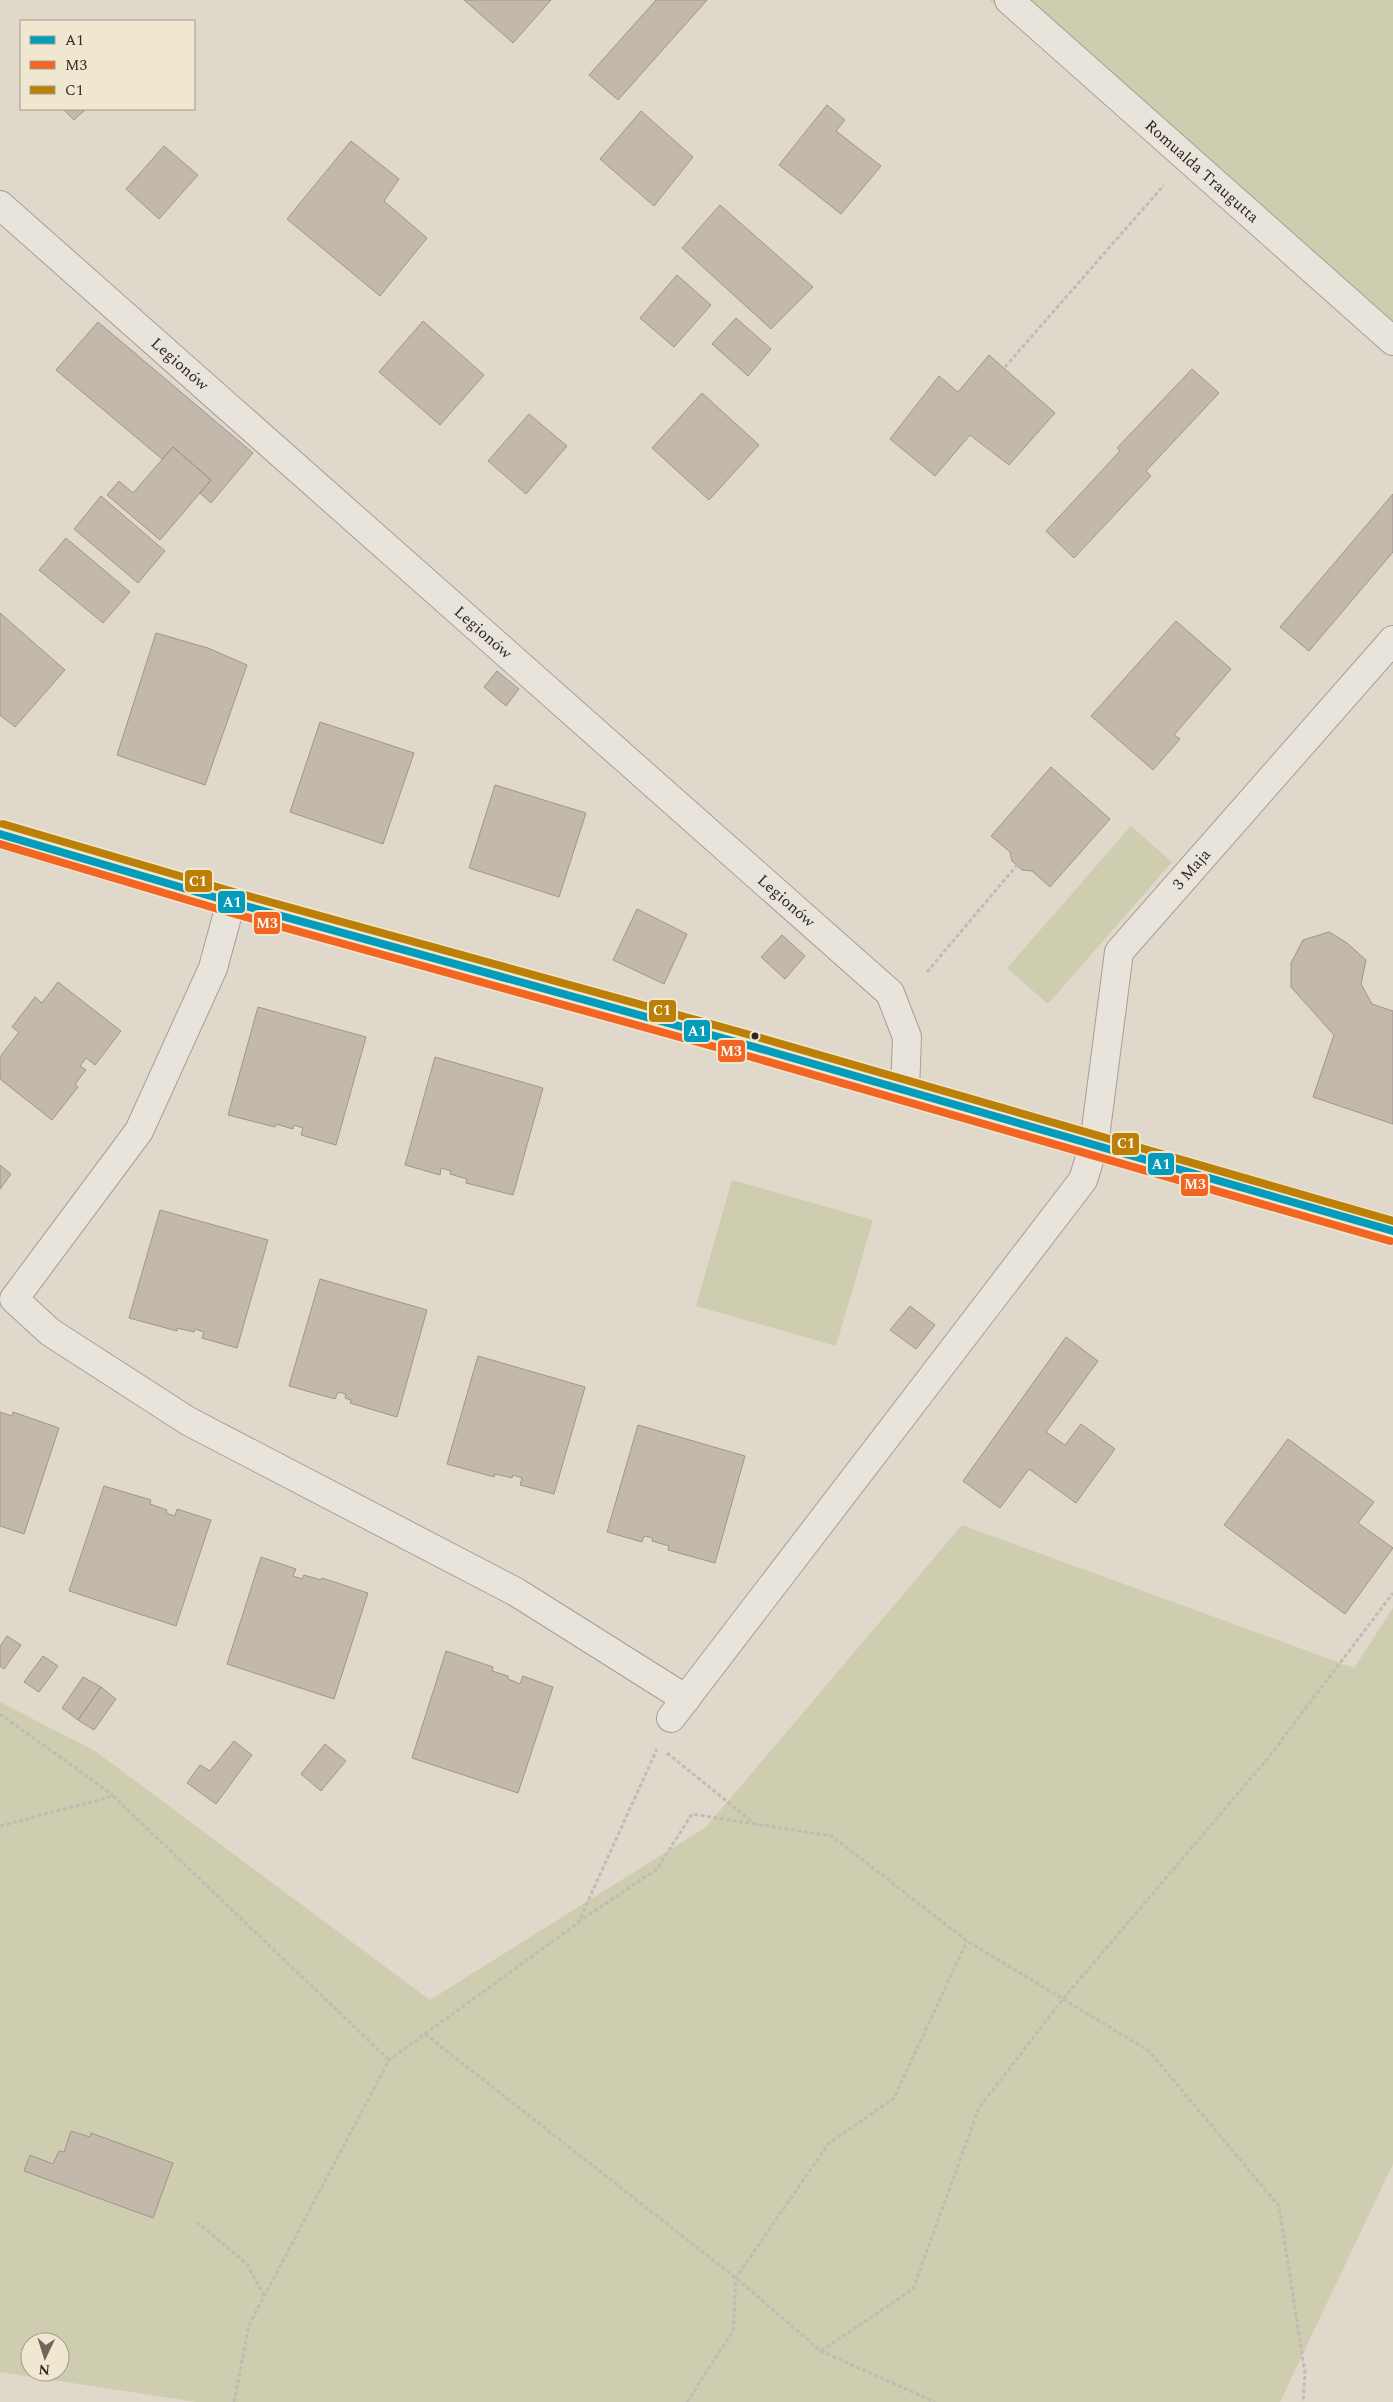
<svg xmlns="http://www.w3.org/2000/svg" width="1393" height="2402" viewBox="0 0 1393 2402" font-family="Spectral,serif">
	<rect width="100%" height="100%" fill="#e0d9cb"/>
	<!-- green -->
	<path fill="#cecdaf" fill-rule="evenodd" d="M 989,0 L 1393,0 L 1393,347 Z
		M 1131,826 L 1172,862 L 1048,1004 L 1007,968 Z
		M 732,1180 L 873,1220 L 836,1346 L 696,1306 Z
		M 962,1525 L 1354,1668 L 1393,1608 L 1393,2164 L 1280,2402 L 196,2402 L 0,2372 L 0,1702 L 95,1751 L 430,2000 L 706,1827 ZM 30,2342 L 60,2342 L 60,2372 L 30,2372 Z"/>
	<!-- building -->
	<path fill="#c3b8ac" stroke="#9f958b" d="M 464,0 L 551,0 L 513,43 Z
		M 656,0 L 707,0 L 618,100 L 589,75 Z
		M 827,105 L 845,120 L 836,131 L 881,166 L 841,214 L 779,165 Z
		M 63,109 L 86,109 L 74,120 Z
		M 641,111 L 693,157 L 654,206 L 600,159 Z
		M 351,141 L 399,179 L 384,201 L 427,238 L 380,296 L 287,219 Z
		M 164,146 L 198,175 L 159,219 L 126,189 Z
		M 720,205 L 813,287 L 771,329 L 682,248 Z
		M 677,275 L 711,305 L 674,347 L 640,318 Z
		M 736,318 L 771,349 L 748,376 L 712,344 Z
		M 423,321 L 484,375 L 440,425 L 379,372 Z
		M 98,322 L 253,453 L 211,503 L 200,493 L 211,480 L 173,447 L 162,459 L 56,370 Z
		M 989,355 L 1055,413 L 1009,465 L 970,435 L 935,476 L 890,439 L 939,376 L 958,392 Z
		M 1192,369 L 1219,393 L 1146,471 L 1151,476 L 1074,558 L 1046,531 L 1120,451 L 1117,448 Z
		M 702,393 L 759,445 L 709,500 L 652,448 Z
		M 529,414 L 567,446 L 526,494 L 488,461 Z
		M 173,447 L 211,480 L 160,540 L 107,495 L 119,481 L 133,493 Z
		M 1393,494 L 1393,552 L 1309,651 L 1280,627 Z
		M 101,496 L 165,551 L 138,583 L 74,529 Z
		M 66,538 L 130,592 L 103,623 L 39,570 Z
		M 0,613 L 65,670 L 15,727 L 0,715 Z
		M 1176,621 L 1231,669 L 1174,735 L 1180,739 L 1153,770 L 1091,716 Z
		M 156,633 L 208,648 L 247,665 L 205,785 L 117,755 Z
		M 497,671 L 519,689 L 506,706 L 484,687 Z
		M 320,722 L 414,753 L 383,844 L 290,812 Z
		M 1051,767 L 1110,819 L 1050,887 L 1032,871 L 1022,870 L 1012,861 L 1010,852 L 991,836 Z
		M 495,785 L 586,813 L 559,897 L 469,868 Z
		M 637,909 L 687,934 L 664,984 L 613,960 Z
		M 1329,932 L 1347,943 L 1366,960 L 1361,984 L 1372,1004 L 1393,1011 L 1393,1124 L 1313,1097 L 1334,1035 L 1291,987 L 1291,963 L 1303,940 Z
		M 782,935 L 805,956 L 785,979 L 761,957 Z
		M 58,982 L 121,1031 L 95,1065 L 86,1058 L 80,1066 L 86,1070 L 75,1084 L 78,1087 L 52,1120 L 0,1079 L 0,1057 L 19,1032 L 12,1027 L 35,997 L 42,1003 Z
		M 258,1007 L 366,1037 L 336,1145 L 301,1135 L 303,1128 L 294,1125 L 293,1129 L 276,1124 L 275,1127 L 228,1115 Z
		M 435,1057 L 543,1088 L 513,1195 L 466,1183 L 467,1179 L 450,1174 L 451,1171 L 441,1168 L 440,1175 L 405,1165 Z
		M 0,1165 L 11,1174 L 0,1189 Z
		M 160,1210 L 268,1240 L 237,1348 L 202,1338 L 204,1332 L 195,1329 L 194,1332 L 177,1328 L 177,1331 L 129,1318 Z
		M 320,1279 L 427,1310 L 397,1417 L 350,1403 L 351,1400 L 345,1398 L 346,1394 L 338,1392 L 335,1399 L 289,1386 Z
		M 910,1306 L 935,1325 L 916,1349 L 890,1330 Z
		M 1066,1337 L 1098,1361 L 1046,1432 L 1065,1445 L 1081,1424 L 1115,1449 L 1076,1503 L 1029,1469 L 1000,1508 L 963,1481 Z
		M 478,1356 L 585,1387 L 554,1494 L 520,1485 L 522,1478 L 513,1475 L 512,1478 L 495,1474 L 494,1477 L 447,1464 Z
		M 0,1412 L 12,1416 L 13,1412 L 59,1428 L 24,1534 L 0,1526 Z
		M 638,1425 L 745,1456 L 715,1563 L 668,1550 L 669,1546 L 652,1541 L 653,1538 L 644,1536 L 642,1542 L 607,1532 Z
		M 1288,1439 L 1374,1502 L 1358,1523 L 1393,1548 L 1345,1614 L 1224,1525 Z
		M 104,1486 L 151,1500 L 150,1504 L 167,1510 L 166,1513 L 175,1516 L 177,1509 L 211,1520 L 176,1626 L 69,1591 Z
		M 261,1557 L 296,1569 L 293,1576 L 302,1579 L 304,1575 L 321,1580 L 322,1578 L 368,1593 L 334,1699 L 227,1664 Z
		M 7,1636 L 21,1645 L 4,1669 L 0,1666 L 0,1646 Z
		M 446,1651 L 493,1667 L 492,1671 L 508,1676 L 508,1679 L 520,1684 L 523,1676 L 553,1687 L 518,1793 L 412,1758 Z
		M 43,1656 L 58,1666 L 39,1692 L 24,1682 Z
		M 83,1677 L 101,1687 L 78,1720 L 62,1708 Z
		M 101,1687 L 116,1699 L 94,1730 L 78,1720 Z
		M 234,1741 L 252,1755 L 216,1804 L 187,1783 L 200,1765 L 210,1771 Z
		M 325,1744 L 346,1761 L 321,1791 L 301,1774 Z
		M 71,2131 L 90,2137 L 91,2133 L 173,2163 L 153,2218 L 24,2171 L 30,2155 L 53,2164 L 59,2151 L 64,2152 Z"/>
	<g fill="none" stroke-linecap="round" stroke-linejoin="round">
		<!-- minor casing -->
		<g stroke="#a59e94" stroke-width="30">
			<g id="minor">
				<path id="s1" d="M 1009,0 L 1393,341"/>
				<path id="s2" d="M 0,205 L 890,993 L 907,1037 L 905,1090"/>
				<path d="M 0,834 L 231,902 L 751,1046 L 1393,1231"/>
				<path d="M 231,902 L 213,968 L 139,1131 L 14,1299 L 50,1332 L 188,1421 L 516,1592 L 686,1699"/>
				<path id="s3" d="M 671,1718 L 1083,1180 L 1094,1145 L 1119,952 L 1393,640"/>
			</g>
		</g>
		<!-- path -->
		<path stroke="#c1bbb3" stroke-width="3" stroke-dasharray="4 2.5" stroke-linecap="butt" d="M 1005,367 L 1164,185
			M 927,972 L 1017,865
			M 0,1714 L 113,1795
			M 667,1753 L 755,1824 L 832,1836 L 967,1941 L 1149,2051 L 1279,2206 L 1305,2373 L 1303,2402
			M 0,1826 L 113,1796 L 389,2060
			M 578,1922 L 657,1869 L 692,1814 L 755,1824
			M 425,2034 L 736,2278 L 821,2351 L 935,2402
			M 197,2222 L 247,2264 L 264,2296
			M 821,2351 L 913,2289 L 979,2108 L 1063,1999 L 1268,1758 L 1393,1593
			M 234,2402 L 249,2325 L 389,2060 L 578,1923 L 657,1749
			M 687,2402 L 733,2331 L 736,2278 L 828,2144 L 894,2098 L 967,1941"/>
		<!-- minor -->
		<use href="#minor" stroke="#e8e4dc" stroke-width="28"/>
		<!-- bus-1 casing -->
		<g stroke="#f0e7d1" stroke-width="11">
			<path id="bus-1" d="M 0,834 L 231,902 L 751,1046 L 1393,1231"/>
		</g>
		<!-- bus-2 casing -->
		<g stroke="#f0e7d1" stroke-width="11">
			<path id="bus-2" d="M 0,844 L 228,912 L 748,1056 L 1390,1241"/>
		</g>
		<!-- bus-3 casing -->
		<g stroke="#f0e7d1" stroke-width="11">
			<path id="bus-3" d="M 3,824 L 234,892 L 754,1036 L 1393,1221"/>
		</g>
		<!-- bus-1 -->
		<use href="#bus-1" stroke="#059cbc" stroke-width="8"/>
		<!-- bus-2 -->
		<use href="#bus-2" stroke="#f26522" stroke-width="8"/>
		<!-- bus-3 -->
		<use href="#bus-3" stroke="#bc8009" stroke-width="8"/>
	</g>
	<!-- markers -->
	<circle fill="#31271e" stroke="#f0e7d1" stroke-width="2" cx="755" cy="1036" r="4.5"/>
	<g text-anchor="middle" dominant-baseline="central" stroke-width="4.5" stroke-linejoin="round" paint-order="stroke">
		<!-- street labels -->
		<g font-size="16" fill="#31271e" stroke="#f0e7d1">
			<text stroke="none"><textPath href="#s1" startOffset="258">Romualda Traugutta</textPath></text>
			<text stroke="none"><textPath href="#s2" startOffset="240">Legionów</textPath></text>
			<text stroke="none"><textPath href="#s2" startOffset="645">Legionów</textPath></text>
			<text stroke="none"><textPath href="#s3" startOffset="1019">3 Maja</textPath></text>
			<text stroke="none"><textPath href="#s2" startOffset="1050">Legionów</textPath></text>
		</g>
	</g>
	<g stroke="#f0e7d1" stroke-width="2">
		<rect x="184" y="869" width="29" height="24" rx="5" fill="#bc8009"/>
		<rect x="217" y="890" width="29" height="24" rx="5" fill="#059cbc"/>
		<rect x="253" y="911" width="28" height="24" rx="5" fill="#f26522"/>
		<rect x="648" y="999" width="29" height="24" rx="5" fill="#bc8009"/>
		<rect x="683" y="1019" width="28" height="24" rx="5" fill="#059cbc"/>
		<rect x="717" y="1039" width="29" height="24" rx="5" fill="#f26522"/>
		<rect x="1111" y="1132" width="29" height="24" rx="5" fill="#bc8009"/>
		<rect x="1147" y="1152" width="28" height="24" rx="5" fill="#059cbc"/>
		<rect x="1180" y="1173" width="29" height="24" rx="5" fill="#f26522"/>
	</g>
	<g font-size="14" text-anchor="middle" font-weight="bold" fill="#fff">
		<text x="198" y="886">C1</text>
		<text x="232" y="907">A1</text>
		<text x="267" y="928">M3</text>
		<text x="662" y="1015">C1</text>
		<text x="697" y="1036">A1</text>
		<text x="731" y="1056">M3</text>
		<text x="1126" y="1148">C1</text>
		<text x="1161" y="1169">A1</text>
		<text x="1195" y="1189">M3</text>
	</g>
	<!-- legend -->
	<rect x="20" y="20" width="175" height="90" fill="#f0e7d1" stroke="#a49a89"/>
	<rect x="30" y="36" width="25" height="8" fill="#059cbc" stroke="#a49a89"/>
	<text x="65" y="45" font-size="15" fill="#31271e">A1</text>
	<rect x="30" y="61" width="25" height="8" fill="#f26522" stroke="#a49a89"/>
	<text x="65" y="70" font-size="15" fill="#31271e">M3</text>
	<rect x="30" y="86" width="25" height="8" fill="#bc8009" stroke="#a49a89"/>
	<text x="65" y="95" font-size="15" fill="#31271e">C1</text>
	<!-- north arrow -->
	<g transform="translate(45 2357) rotate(184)"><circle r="24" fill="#f0e7d1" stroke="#a49a89"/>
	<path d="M0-4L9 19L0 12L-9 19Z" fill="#6e655b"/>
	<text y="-8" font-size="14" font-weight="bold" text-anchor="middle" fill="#31271e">N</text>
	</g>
</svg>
